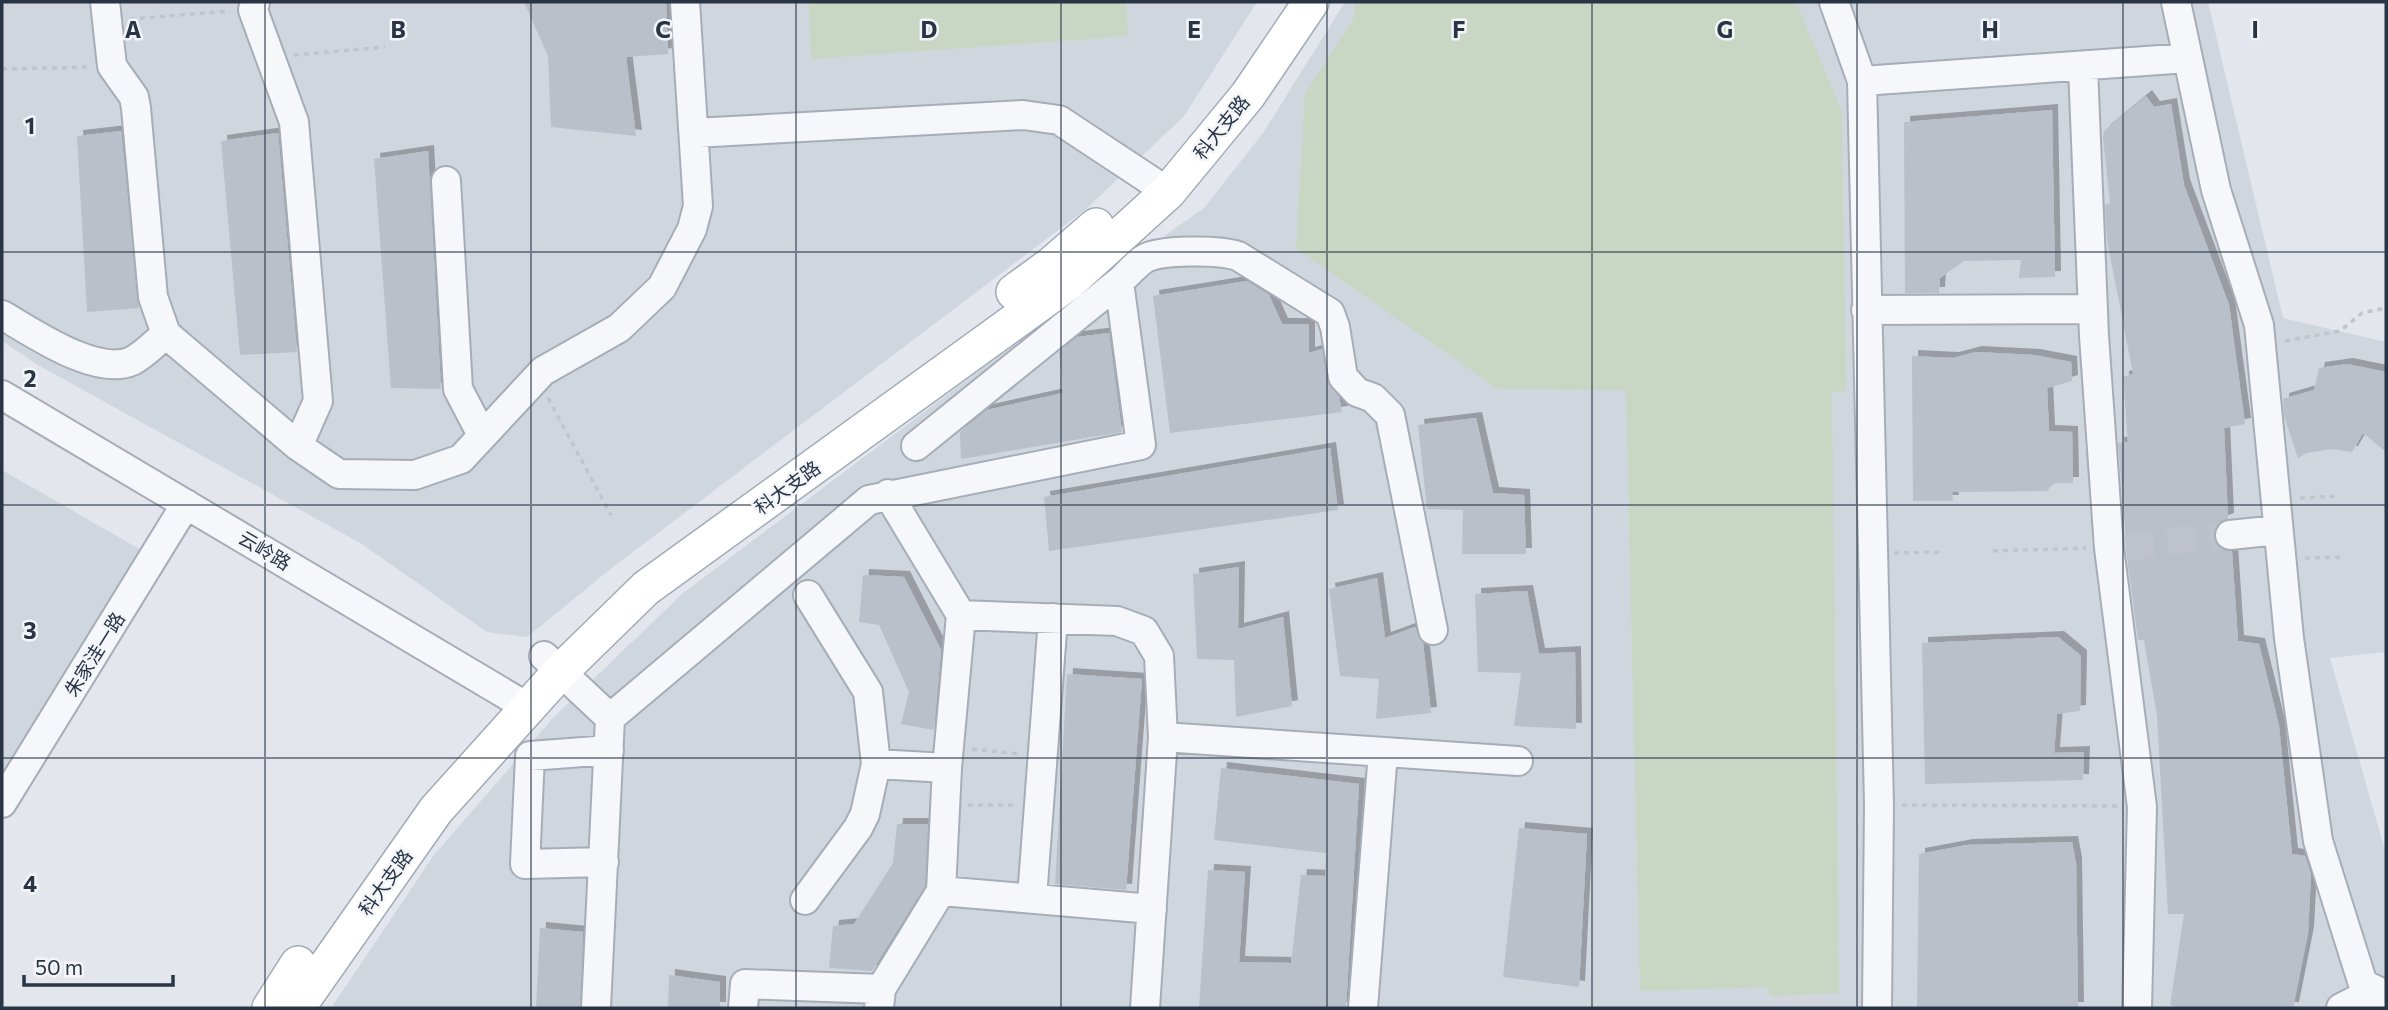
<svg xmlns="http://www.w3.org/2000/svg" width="2388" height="1010" viewBox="0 0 2388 1010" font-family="Commissioner,'Noto Sans SC',sans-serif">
	<defs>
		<filter id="shadow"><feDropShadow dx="6" dy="-6" stdDeviation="0" flood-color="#0004"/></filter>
	</defs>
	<rect width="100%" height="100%" fill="#e3e6ec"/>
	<!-- built -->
	<path fill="#d0d6de" d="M 2,2 L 1257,2 L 1184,116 L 1086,209 L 613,567 L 527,637 L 487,632 L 362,544 L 38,365 L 2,341 Z
		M 1345,2 L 2208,2 L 2283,318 L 2386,342 L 2386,652 L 2330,658 L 2386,854 L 2386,1008 L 331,1008 L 434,855 L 552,719 L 682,594 L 1053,315 L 1204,208 L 1263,133 Z
		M 2,470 L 141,550 L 2,788 Z"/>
	<!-- green -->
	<path fill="#c9d6c3" d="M 809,2 L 1126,2 L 1128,36 L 811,59 Z
		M 1354,2 L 1796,2 L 1842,112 L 1846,391 L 1832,392 L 1839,993 L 1770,996 L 1768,987 L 1640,991 L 1626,390 L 1498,389 L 1296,248 L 1305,94 L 1355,16 Z"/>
	<!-- building -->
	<path fill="#b9c0ca" filter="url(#shadow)" d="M 524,2 L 666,2 L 668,54 L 626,57 L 636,136 L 551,127 L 548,56 Z
		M 2146,96 L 2154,107 L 2171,104 L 2184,185 L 2229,305 L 2245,424 L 2224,428 L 2228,519 L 2220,522 L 2213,536 L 2217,545 L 2232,552 L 2238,641 L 2259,644 L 2279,726 L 2292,854 L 2305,856 L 2311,875 L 2308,933 L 2293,1008 L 2180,1008 L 2170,1005 L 2184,914 L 2168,914 L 2157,716 L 2144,640 L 2138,640 L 2128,565 L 2118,443 L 2128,442 L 2123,377 L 2133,374 L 2107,240 L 2105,205 L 2110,203 L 2103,138 L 2104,131 Z
		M 2052,110 L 2055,277 L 2019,278 L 2021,260 L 1964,261 L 1940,278 L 1939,293 L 1905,293 L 1904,122 Z
		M 121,131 L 139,308 L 87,312 L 77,136 Z
		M 278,133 L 297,352 L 240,355 L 221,141 Z
		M 428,151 L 441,389 L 391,388 L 374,159 Z
		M 1247,281 L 1269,295 L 1282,324 L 1309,324 L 1309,353 L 1322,349 L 1327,380 L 1339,397 L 1342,412 L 1170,433 L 1153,296 Z
		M 1109,333 L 1122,432 L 961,459 L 960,432 L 987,410 L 1063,393 L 1059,352 L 1077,337 Z
		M 1976,352 L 2034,355 L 2071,362 L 2072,381 L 2047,388 L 2049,431 L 2072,432 L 2073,483 L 2054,483 L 2047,491 L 1952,492 L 1953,501 L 1913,501 L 1912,356 L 1953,358 Z
		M 2347,364 L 2386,372 L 2386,452 L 2363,433 L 2352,452 L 2332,449 L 2307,453 L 2298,458 L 2284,416 L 2283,399 L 2314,390 L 2319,368 Z
		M 1476,418 L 1493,493 L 1524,495 L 1526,554 L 1462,554 L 1463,510 L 1427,509 L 1418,425 Z
		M 1330,448 L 1338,510 L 1049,551 L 1044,497 Z
		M 1239,567 L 1238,629 L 1283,617 L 1292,706 L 1236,717 L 1234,660 L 1197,659 L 1193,574 Z
		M 863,575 L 904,577 L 941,650 L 934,730 L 901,724 L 909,692 L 879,625 L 859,622 Z
		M 1377,578 L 1385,638 L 1415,627 L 1423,643 L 1431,713 L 1376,719 L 1379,679 L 1340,676 L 1329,589 Z
		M 1527,591 L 1539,654 L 1575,652 L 1576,729 L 1514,726 L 1521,673 L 1478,672 L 1475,594 Z
		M 2058,637 L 2081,656 L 2080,711 L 2057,714 L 2054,753 L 2084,752 L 2083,780 L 1925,784 L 1922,643 Z
		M 1067,674 L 1142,679 L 1126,890 L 1055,884 Z
		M 1221,768 L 1359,784 L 1346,1008 L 1199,1008 L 1208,870 L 1245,872 L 1239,962 L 1291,963 L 1301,875 L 1325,876 L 1326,853 L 1214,840 Z
		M 897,824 L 928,824 L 925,886 L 872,971 L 829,968 L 833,926 L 854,924 L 893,863 Z
		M 1519,828 L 1587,834 L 1579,987 L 1503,977 Z
		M 2072,842 L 2076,863 L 2078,1008 L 1917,1008 L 1919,854 L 1967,845 Z
		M 540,928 L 583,932 L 580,1008 L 536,1008 Z
		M 669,975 L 720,982 L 720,1008 L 668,1008 Z"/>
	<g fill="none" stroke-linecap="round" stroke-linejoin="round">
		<!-- minor-tunnel -->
		<path stroke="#bec2cb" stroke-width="28" stroke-dasharray="28 14" stroke-linecap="butt" d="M 2126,546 L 2230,535"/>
		<!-- minor casing -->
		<g stroke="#a7adb7" stroke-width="32">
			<path id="minor" d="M 105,2 L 112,66 L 134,97 L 136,108 L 153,297 L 166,334 L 298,446 L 339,474 L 415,475 L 461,459 L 543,371 L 619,328 L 662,287 L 692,229 L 698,206 L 685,2
				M 255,2 L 253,10 L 294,122 L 318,401 L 298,446
				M 1834,2 L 1862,81 L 1879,804 L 1877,1008
				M 2176,2 L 2216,190 L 2259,325 L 2289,638 L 2318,841 L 2363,984 L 2386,995
				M 2083,68 L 2094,336 L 2109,548 L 2142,807 L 2137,1008
				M 1862,81 L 2188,58
				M 694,133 L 1023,115 L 1059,120 L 1168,192
				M 446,181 L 458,389 L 482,435
				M 1119,282 C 1127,275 1135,265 1144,259 C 1160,249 1220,250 1238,256 L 1330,313 L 1335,327 L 1343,377 L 1357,392 L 1373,398 L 1390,415 L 1433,630
				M 1866,310 L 2093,309
				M 2,315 C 32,332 96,377 132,361 C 144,355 156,342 166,334
				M 2,395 L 527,707
				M 888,494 L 961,615 L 1117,621 L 1144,631 L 1159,656 L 1163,737 L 1145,1008
				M 2230,535 L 2278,530
				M 808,595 L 868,692 L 876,764 L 947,768
				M 544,656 L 610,718 L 869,500 L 1141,445 L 1119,282 L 916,446
				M 1163,737 L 1518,761
				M 2,803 L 186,504
				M 604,862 L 525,864 L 530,756 L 609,750
				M 941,891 L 1152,909
				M 1032,898 L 1053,618
				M 805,900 L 858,828 L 865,814 L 876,764
				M 596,1008 L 610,718
				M 743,1008 L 745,984 L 881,989
				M 879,1008 L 881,989 L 941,891 L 947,768 L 961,615
				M 1363,1008 L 1383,752
				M 2341,1008 L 2376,990 L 2386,1000"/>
		</g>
		<!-- major casing -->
		<g stroke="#a1abb8" stroke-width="38">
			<path id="major" d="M 1014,292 L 1051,265 L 1096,226
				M 270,1008 L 298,964
				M 297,1008 L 436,810 L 560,672 L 646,588 L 1069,282 L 1168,192 L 1248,95 L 1311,2"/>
		</g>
		<!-- path -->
		<path stroke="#c1c4cb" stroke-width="3.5" stroke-dasharray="5 5" stroke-linecap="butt" d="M 130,19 L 230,11
			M 294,55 L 385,47
			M 2,69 L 91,67
			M 2285,341 L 2340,331 L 2362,313 L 2386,308
			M 548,398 L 611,515
			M 2300,498 L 2340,496
			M 1993,551 L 2086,548
			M 1894,553 L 1941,552
			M 2305,558 L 2345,557
			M 972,749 L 1020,754
			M 968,805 L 1016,805
			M 1902,805 L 2118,806"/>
		<!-- minor -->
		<use href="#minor" stroke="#f6f7fa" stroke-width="28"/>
		<!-- major -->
		<use href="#major" stroke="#fff" stroke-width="35"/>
	</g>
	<!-- grid -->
	<path fill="none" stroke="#293445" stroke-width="2" stroke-opacity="0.55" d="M 265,2 L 265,1008M 531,2 L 531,1008M 796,2 L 796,1008M 1061,2 L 1061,1008M 1327,2 L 1327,1008M 1592,2 L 1592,1008M 1857,2 L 1857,1008M 2123,2 L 2123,1008M 2,252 L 2386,252M 2,505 L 2386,505M 2,758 L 2386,758"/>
	<g text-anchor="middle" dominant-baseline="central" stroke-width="5" stroke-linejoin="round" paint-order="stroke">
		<!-- street labels -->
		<g font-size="19" fill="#293445" stroke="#f3f5f9">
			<text transform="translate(1221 127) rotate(-51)">科大支路</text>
			<text transform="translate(787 487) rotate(-36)">科大支路</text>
			<text transform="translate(265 550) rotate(31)">云岭路</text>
			<text transform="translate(94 654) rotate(-58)">朱家洼一路</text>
			<text transform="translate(385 882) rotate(-54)">科大支路</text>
		</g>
	</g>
	<g font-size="23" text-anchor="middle" font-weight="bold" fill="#293445" stroke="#f3f5f9" stroke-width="5" stroke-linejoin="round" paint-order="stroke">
		<text x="133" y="38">A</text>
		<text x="398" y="38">B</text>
		<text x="663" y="38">C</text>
		<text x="929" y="38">D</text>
		<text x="1194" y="38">E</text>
		<text x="1459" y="38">F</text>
		<text x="1725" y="38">G</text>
		<text x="1990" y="38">H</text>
		<text x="2255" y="38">I</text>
		<text x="30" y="134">1</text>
		<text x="30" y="387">2</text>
		<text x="30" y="639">3</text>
		<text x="30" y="892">4</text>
	</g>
	<!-- border -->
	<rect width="2388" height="1010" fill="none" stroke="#293445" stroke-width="7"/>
	<!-- scale -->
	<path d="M24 975v10h149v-10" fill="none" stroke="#293445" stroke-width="3.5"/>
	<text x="35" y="975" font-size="21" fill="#293445" stroke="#f3f5f9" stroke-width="5" paint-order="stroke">50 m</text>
</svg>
